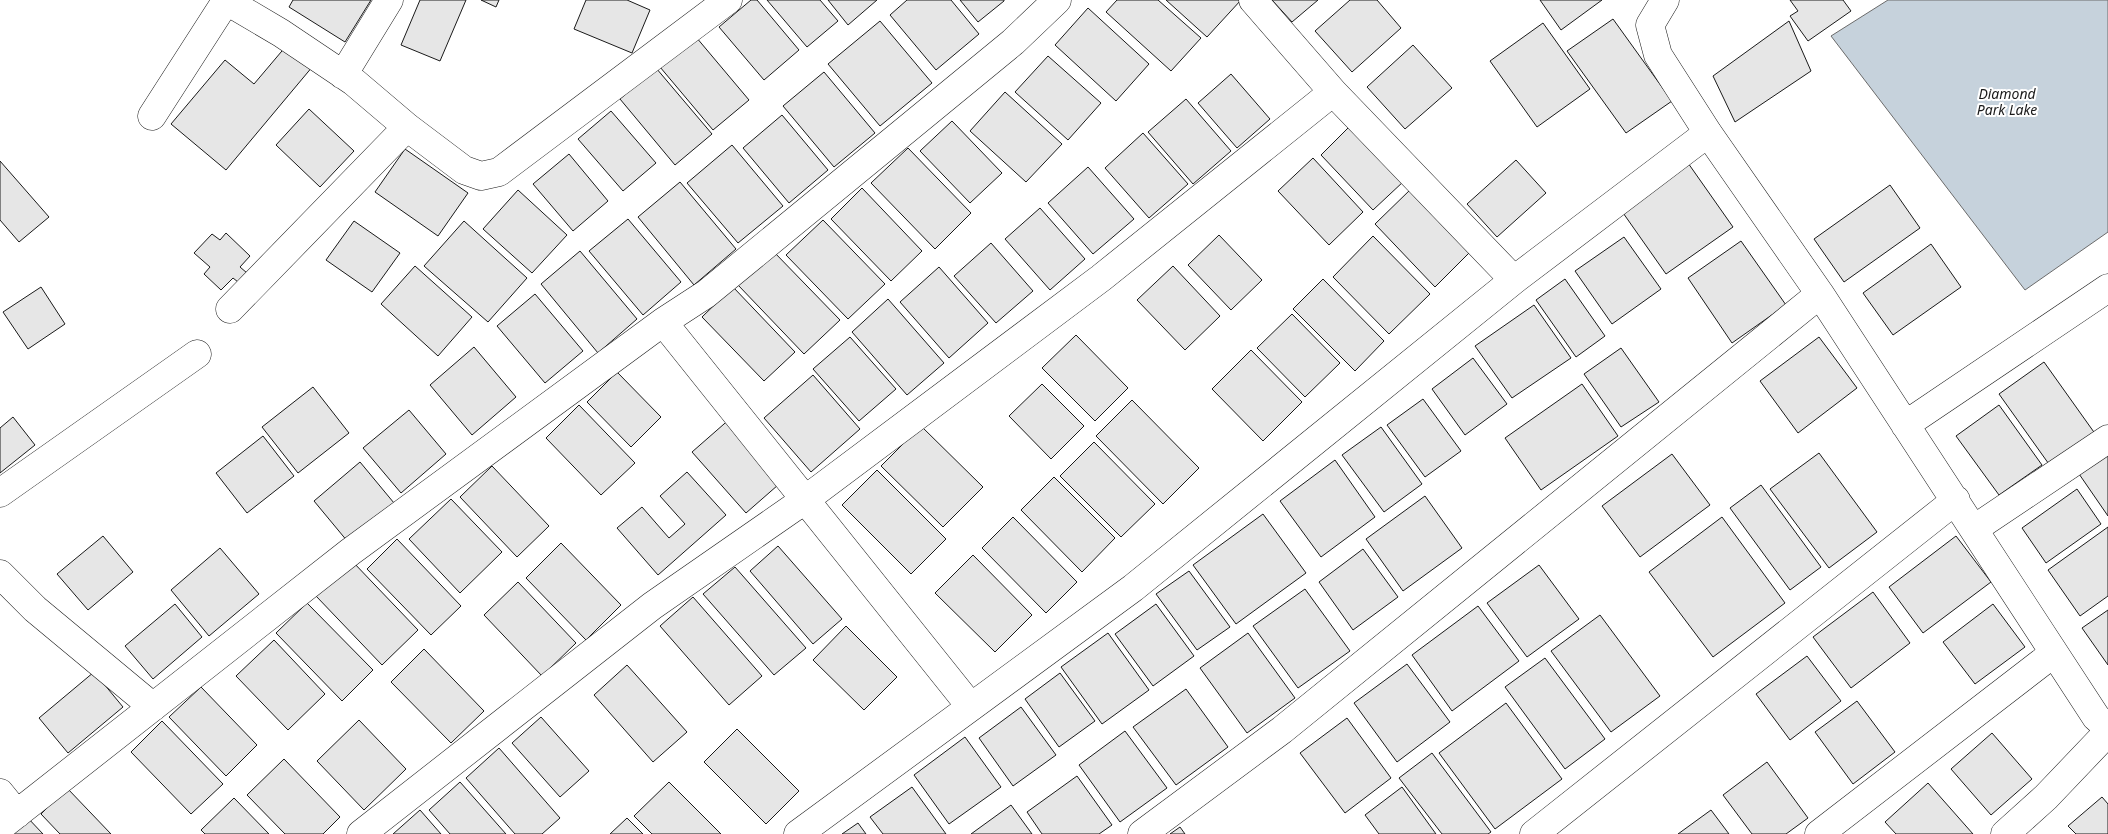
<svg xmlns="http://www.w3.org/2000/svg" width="2108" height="834" viewBox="0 0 2108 834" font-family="'Noto Sans',sans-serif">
	<rect width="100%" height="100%" fill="#fff"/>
	<!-- water -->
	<path fill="#c6d2dc" stroke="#6a6a6a" d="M 1888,0 L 2108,0 L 2108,232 L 2025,290 L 1831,36 Z"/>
	<!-- building -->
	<path fill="#e6e6e6" stroke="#1a1a1a" d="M 293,0 L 371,0 L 345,42 L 289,7 Z
		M 420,0 L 466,0 L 440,61 L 401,45 Z
		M 481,0 L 499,0 L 496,7 Z
		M 586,0 L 627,0 L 650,10 L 632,53 L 574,29 Z
		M 751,0 L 757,0 L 799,50 L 764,80 L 719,27 Z
		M 767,0 L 820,0 L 838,21 L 807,47 Z
		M 828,0 L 877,0 L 848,25 Z
		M 907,0 L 951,0 L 979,34 L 936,70 L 890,15 Z
		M 960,0 L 1004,0 L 1004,1 L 978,22 Z
		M 1117,0 L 1158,0 L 1201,38 L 1171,71 L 1106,12 Z
		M 1166,0 L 1241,0 L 1207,37 Z
		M 1272,0 L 1318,0 L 1292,22 Z
		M 1350,0 L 1377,0 L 1401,28 L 1352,72 L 1315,31 Z
		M 1540,0 L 1602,0 L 1561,30 Z
		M 1790,0 L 1843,0 L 1851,11 L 1808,41 L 1790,16 L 1798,11 Z
		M 1088,8 L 1149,64 L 1116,101 L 1055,45 Z
		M 1613,19 L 1672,101 L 1626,133 L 1567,51 Z
		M 880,21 L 932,83 L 880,126 L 828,64 Z
		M 1789,21 L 1811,71 L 1735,122 L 1713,76 Z
		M 1543,23 L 1590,89 L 1537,127 L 1490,61 Z
		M 696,37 L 749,100 L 713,130 L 660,67 Z
		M 287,45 L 313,66 L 226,170 L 171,124 L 225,60 L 254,84 Z
		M 1413,45 L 1452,88 L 1405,129 L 1367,87 Z
		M 1048,56 L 1101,103 L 1068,140 L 1015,92 Z
		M 656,68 L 712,134 L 675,165 L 620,99 Z
		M 824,72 L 875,133 L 834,167 L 783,106 Z
		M 1231,74 L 1270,119 L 1237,148 L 1198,103 Z
		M 1005,92 L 1062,144 L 1026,182 L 970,131 Z
		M 1186,99 L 1231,151 L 1193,184 L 1148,132 Z
		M 309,109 L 354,151 L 320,187 L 276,145 Z
		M 611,111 L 656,163 L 623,191 L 578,139 Z
		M 782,115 L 828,170 L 789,203 L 743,148 Z
		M 952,121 L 1002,173 L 970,203 L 920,151 Z
		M 1351,125 L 1404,181 L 1373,210 L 1321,155 Z
		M 1143,133 L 1188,184 L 1149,218 L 1105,168 Z
		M 732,145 L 783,206 L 738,243 L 687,183 Z
		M 908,148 L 971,213 L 935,249 L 871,183 Z
		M 405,149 L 468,193 L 438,236 L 375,192 Z
		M 569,154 L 608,201 L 573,231 L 533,184 Z
		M 1313,158 L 1363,212 L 1329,245 L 1278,191 Z
		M 1516,160 L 1546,193 L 1497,237 L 1467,204 Z
		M 0,161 L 49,217 L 19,242 L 0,220 Z
		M 1688,163 L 1733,227 L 1666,274 L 1621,210 Z
		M 1088,167 L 1134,219 L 1093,254 L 1048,203 Z
		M 680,182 L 736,249 L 694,285 L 638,217 Z
		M 1890,185 L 1920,228 L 1844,282 L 1814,239 Z
		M 862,188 L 922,251 L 891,281 L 831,219 Z
		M 1412,188 L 1471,251 L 1435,287 L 1375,224 Z
		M 518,190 L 567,235 L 532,273 L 483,229 Z
		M 1040,208 L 1085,259 L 1050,290 L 1005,239 Z
		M 628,219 L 681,282 L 643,315 L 589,251 Z
		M 823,220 L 885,284 L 848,319 L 786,255 Z
		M 354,221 L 400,253 L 372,292 L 326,260 Z
		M 464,221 L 527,278 L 488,322 L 424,266 Z
		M 226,233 L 250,256 L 240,267 L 247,273 L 238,282 L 233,278 L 221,290 L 204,274 L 210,267 L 194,253 L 212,234 L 220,240 Z
		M 1219,235 L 1262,280 L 1231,310 L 1188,265 Z
		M 1373,236 L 1430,294 L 1389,334 L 1333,277 Z
		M 1624,237 L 1661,289 L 1612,324 L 1575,271 Z
		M 1741,241 L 1786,305 L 1732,343 L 1688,278 Z
		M 991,243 L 1033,291 L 996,323 L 954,276 Z
		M 1931,244 L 1961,287 L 1893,335 L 1863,293 Z
		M 580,251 L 637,319 L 598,353 L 541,284 Z
		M 773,251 L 840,320 L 804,354 L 738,285 Z
		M 415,266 L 472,317 L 438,356 L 381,304 Z
		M 1173,266 L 1220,316 L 1185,350 L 1137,300 Z
		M 939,267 L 988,323 L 949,358 L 900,302 Z
		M 1323,279 L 1384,341 L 1355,371 L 1293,309 Z
		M 1565,279 L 1605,336 L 1576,357 L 1536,300 Z
		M 41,287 L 65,324 L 28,349 L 3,312 Z
		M 733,287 L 795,352 L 764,381 L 702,317 Z
		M 535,294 L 583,351 L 545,383 L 497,326 Z
		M 888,299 L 944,363 L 907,395 L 852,332 Z
		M 1534,305 L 1571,358 L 1512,398 L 1475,346 Z
		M 1292,314 L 1340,363 L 1305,397 L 1257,348 Z
		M 1076,335 L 1128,388 L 1095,421 L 1042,368 Z
		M 850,337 L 896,389 L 859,421 L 813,369 Z
		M 1819,337 L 1857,388 L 1798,433 L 1760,381 Z
		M 474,347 L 516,397 L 472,435 L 430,385 Z
		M 1621,348 L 1659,402 L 1621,427 L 1584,374 Z
		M 1251,350 L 1302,402 L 1263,441 L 1212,389 Z
		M 1473,358 L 1507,404 L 1465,435 L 1432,389 Z
		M 2044,362 L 2096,435 L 2051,467 L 1999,394 Z
		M 617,372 L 661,417 L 631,447 L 587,402 Z
		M 813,375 L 860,429 L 811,472 L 764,418 Z
		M 1042,384 L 1084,426 L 1051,459 L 1009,416 Z
		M 1582,384 L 1618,436 L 1541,490 L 1505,438 Z
		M 313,387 L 349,433 L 298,473 L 262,427 Z
		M 1423,399 L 1461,451 L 1425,477 L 1387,425 Z
		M 1132,400 L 1199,468 L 1163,504 L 1096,436 Z
		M 579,405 L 635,463 L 601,495 L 546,438 Z
		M 1999,405 L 2042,465 L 1999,495 L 1956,436 Z
		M 409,410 L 446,454 L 401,493 L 363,448 Z
		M 13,417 L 35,445 L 0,473 L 0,428 Z
		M 732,417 L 786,478 L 746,513 L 692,452 Z
		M 921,426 L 983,487 L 943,527 L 881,466 Z
		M 1381,427 L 1422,484 L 1384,512 L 1342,455 Z
		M 263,436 L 294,476 L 247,513 L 216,473 Z
		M 1094,442 L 1155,504 L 1121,537 L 1060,476 Z
		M 2108,449 L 2108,516 L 2077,471 Z
		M 1819,453 L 1877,532 L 1829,568 L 1770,489 Z
		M 1672,454 L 1710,505 L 1640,557 L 1602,506 Z
		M 1335,460 L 1375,517 L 1321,557 L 1280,501 Z
		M 360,462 L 394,503 L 348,542 L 314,501 Z
		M 492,466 L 549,526 L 517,557 L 460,497 Z
		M 877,470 L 946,539 L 911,574 L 842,505 Z
		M 687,472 L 726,515 L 658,575 L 617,528 L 642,507 L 669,538 L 685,524 L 660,496 Z
		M 1054,477 L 1115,538 L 1082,572 L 1021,510 Z
		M 1761,485 L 1821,567 L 1790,590 L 1730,508 Z
		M 2077,489 L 2101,524 L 2046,563 L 2022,528 Z
		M 1425,496 L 1462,548 L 1403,591 L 1366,539 Z
		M 451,499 L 502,552 L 460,593 L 409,539 Z
		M 1263,514 L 1306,573 L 1236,624 L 1193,565 Z
		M 1013,517 L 1077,582 L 1046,613 L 982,548 Z
		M 1722,517 L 1785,603 L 1713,657 L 1649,572 Z
		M 2108,527 L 2108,596 L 2080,616 L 2048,570 Z
		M 103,536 L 133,572 L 88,610 L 57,574 Z
		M 1956,536 L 1991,582 L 1923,633 L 1889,587 Z
		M 397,539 L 461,606 L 431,635 L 367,569 Z
		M 561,543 L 621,605 L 586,640 L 526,578 Z
		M 778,546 L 842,619 L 813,644 L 750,571 Z
		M 220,548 L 259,594 L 209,636 L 171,590 Z
		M 1363,549 L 1398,597 L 1353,630 L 1319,582 Z
		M 973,555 L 1032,615 L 995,652 L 935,593 Z
		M 352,561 L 418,630 L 382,665 L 316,596 Z
		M 1539,565 L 1579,619 L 1527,657 L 1487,603 Z
		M 735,567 L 806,648 L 774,675 L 703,594 Z
		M 1189,571 L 1230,627 L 1197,650 L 1156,594 Z
		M 518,582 L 576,643 L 542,676 L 484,615 Z
		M 1305,589 L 1350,651 L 1298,688 L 1253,626 Z
		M 1873,592 L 1910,643 L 1851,688 L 1813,637 Z
		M 693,597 L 762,676 L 729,705 L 660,626 Z
		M 307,603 L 373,670 L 342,701 L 276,633 Z
		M 175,604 L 202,637 L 153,679 L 125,646 Z
		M 1156,604 L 1194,656 L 1153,686 L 1115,634 Z
		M 1993,604 L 2025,647 L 1975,684 L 1943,642 Z
		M 1478,606 L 1519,661 L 1452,711 L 1412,655 Z
		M 2108,610 L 2108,665 L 2082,628 Z
		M 1600,615 L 1660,696 L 1611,732 L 1551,651 Z
		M 846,626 L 897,677 L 864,710 L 813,660 Z
		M 1108,633 L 1149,690 L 1102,724 L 1061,667 Z
		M 1248,633 L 1295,698 L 1247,733 L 1200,668 Z
		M 274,640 L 325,694 L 288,730 L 236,676 Z
		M 424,649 L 484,711 L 451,743 L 391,682 Z
		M 1807,656 L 1841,701 L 1790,740 L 1756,694 Z
		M 1545,658 L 1605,739 L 1565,769 L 1505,687 Z
		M 1407,664 L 1450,722 L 1397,762 L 1354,703 Z
		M 627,665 L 687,732 L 653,762 L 594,695 Z
		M 94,672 L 123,707 L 68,753 L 39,718 Z
		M 1060,673 L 1095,721 L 1059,747 L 1025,699 Z
		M 201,687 L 257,745 L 226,776 L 169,717 Z
		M 1186,689 L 1228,747 L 1176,785 L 1133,727 Z
		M 1857,701 L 1895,752 L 1853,784 L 1815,732 Z
		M 1506,703 L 1562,779 L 1495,829 L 1439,753 Z
		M 1021,707 L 1056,755 L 1013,786 L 979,738 Z
		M 541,717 L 589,771 L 560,797 L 512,743 Z
		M 1347,718 L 1391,778 L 1345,813 L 1300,753 Z
		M 359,720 L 406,769 L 364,810 L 317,761 Z
		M 162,721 L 223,784 L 191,814 L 131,752 Z
		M 737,729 L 799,791 L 766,824 L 704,762 Z
		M 1125,731 L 1167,788 L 1120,822 L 1079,765 Z
		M 1992,733 L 2032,779 L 1991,815 L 1951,769 Z
		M 965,737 L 1001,787 L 949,824 L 914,775 Z
		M 499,748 L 560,818 L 542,834 L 515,834 L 466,778 Z
		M 1432,753 L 1491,832 L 1488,834 L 1442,834 L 1399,778 Z
		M 284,759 L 340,817 L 323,834 L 285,834 L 247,795 Z
		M 1767,762 L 1808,818 L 1786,834 L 1752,834 L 1723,795 Z
		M 1077,776 L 1112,825 L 1099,834 L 1042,834 L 1027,812 Z
		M 460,782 L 506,834 L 450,834 L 429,810 Z
		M 669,782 L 721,834 L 652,834 L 634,816 Z
		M 1928,783 L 1973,834 L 1896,834 L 1885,822 Z
		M 912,787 L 946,834 L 883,834 L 870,817 Z
		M 1402,787 L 1436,834 L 1379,834 L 1365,815 Z
		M 67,788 L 111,834 L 60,834 L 41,814 Z
		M 2102,797 L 2108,804 L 2108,834 L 2076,834 L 2068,826 Z
		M 234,798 L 269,834 L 205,834 L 201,830 Z
		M 1011,805 L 1032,834 L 971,834 Z
		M 420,810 L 441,834 L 393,834 Z
		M 1711,810 L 1729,834 L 1678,834 Z
		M 26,816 L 43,834 L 8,834 Z
		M 627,818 L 643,834 L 610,834 Z
		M 858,823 L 866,834 L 842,834 Z
		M 1180,827 L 1185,834 L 1170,834 Z"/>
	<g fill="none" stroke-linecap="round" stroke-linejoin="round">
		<!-- street casing -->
		<g stroke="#1a1a1a" stroke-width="29">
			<path id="street" d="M 225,0 L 281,33 L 354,82 L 407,127 L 464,170 L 481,176 L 499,172 L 728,0
				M 1253,0 L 1333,92
				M 1665,0 L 1650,25 L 1658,55 L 1708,133 L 1820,294 L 2096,717 L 2108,728
				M 343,75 L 389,0
				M 152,116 L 226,1
				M 230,309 L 407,127
				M 663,322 L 971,707
				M 1905,425 L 2108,288
				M 0,493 L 197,354
				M 1974,529 L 2108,439
				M 0,574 L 35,609 L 153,707
				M 0,793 L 17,814
				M 0,827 L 350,552 L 663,322 L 706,294 L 1013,42 L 1057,0
				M 361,834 L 652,606 L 806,499 L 1101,278 L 1333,92 L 1514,280
				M 798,834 L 1133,588 L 1514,280 L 1708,133
				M 1142,834 L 1282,730 L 1820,294
				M 1534,834 L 1956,500
				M 1819,834 L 2054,653
				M 2005,834 L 2046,797 L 2108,732"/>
		</g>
		<!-- street -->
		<use href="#street" stroke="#fff" stroke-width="28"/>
	</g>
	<g text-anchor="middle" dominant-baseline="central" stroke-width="4" stroke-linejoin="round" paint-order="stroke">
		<!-- water labels -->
		<g font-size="14" font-style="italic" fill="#1a1a1a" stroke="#fff">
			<text x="2007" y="93">Diamond<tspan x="2007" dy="16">Park Lake</tspan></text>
		</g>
	</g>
</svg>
